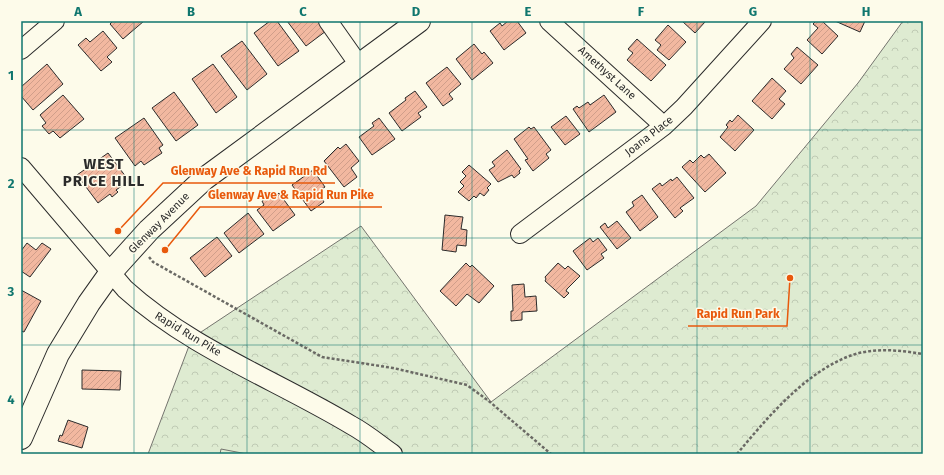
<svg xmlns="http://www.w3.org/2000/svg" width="944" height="475" viewBox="0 0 944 475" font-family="'Fira Sans',sans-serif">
	<defs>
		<pattern id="park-crowns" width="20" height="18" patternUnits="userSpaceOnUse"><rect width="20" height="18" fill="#deebd1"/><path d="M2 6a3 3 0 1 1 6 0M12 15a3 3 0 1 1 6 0" fill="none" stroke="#bfcab4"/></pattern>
		<pattern id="building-hatch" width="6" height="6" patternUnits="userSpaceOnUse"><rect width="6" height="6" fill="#f2b8a0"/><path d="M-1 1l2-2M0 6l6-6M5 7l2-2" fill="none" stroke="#d09e8a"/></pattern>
	</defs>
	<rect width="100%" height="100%" fill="#fdfbea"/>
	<!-- park -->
	<path fill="url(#park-crowns)" stroke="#74746e" d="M 903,21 L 923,21 L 923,454 L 148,454 L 192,338 L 361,226 L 491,402 L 756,206 L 858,83 Z"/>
	<!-- garden -->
	<path fill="#deebd1" stroke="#74746e" d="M 221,449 L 247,454 L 220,454 Z"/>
	<!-- building -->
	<path fill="url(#building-hatch)" stroke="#2b2b2b" d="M 113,21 L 144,21 L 123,39 L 110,24 Z
		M 270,21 L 277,21 L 299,51 L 278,66 L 254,33 Z
		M 287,21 L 319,21 L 326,31 L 306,46 Z
		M 508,21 L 517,21 L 526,33 L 504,50 L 490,31 L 500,23 L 502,26 Z
		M 682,21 L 704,21 L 705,22 L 695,33 Z
		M 816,21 L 822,21 L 838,36 L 822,54 L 807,40 L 818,28 L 813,24 Z
		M 835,21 L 865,21 L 860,32 Z
		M 668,25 L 686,42 L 669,60 L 657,50 L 661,45 L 655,40 Z
		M 103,31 L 117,48 L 107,57 L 112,62 L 101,71 L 78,45 L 86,38 L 90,42 Z
		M 637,39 L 666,65 L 651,81 L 627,60 L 633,53 L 628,49 Z
		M 242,41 L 267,74 L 247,90 L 221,56 Z
		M 474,44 L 482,54 L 484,52 L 493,63 L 472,80 L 456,59 Z
		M 797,47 L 818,65 L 801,84 L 784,69 L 794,58 L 791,54 Z
		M 47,64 L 63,84 L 33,110 L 21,96 L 21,87 Z
		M 213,64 L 237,97 L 216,113 L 192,79 Z
		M 447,67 L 461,84 L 449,94 L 453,99 L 443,106 L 426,83 Z
		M 772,78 L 786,91 L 779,99 L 785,104 L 772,119 L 752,101 Z
		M 415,91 L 427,107 L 418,113 L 421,117 L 402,131 L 389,113 L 406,100 L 405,98 Z
		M 174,92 L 198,125 L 176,141 L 152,108 Z
		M 63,95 L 84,119 L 60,138 L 53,131 L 49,134 L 42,126 L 46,123 L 40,115 Z
		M 604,95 L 616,112 L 589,132 L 573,109 L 577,106 L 579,108 L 588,102 L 590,105 Z
		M 738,115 L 754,130 L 735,151 L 720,137 L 728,127 L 726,125 L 730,120 L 732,122 Z
		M 566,116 L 580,134 L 565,145 L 551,127 Z
		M 144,118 L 163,145 L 159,148 L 162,153 L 144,165 L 141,161 L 135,166 L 115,138 Z
		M 379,118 L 395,139 L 372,155 L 359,137 L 374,126 L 372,123 Z
		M 529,127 L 531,129 L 534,127 L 551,150 L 546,154 L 549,158 L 533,171 L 525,160 L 528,159 L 514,139 Z
		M 346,144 L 359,161 L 351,168 L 357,177 L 344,187 L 324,161 L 338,147 L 340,149 Z
		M 507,150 L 521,169 L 519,171 L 520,173 L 514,178 L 512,175 L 498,182 L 489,170 L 495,166 L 492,162 Z
		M 108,153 L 129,181 L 116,190 L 118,192 L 112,197 L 110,194 L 98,203 L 77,175 Z
		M 709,154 L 726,173 L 705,192 L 682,167 L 690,160 L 693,163 L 701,155 L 704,158 Z
		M 469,165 L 491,184 L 487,188 L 489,190 L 484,196 L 480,193 L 476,198 L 474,196 L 469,201 L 458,192 L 464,186 L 460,182 L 466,176 L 462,172 Z
		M 313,170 L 325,187 L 318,192 L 324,202 L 311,211 L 292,185 Z
		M 677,177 L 694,198 L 680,208 L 683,211 L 675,218 L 652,189 L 660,183 L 662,186 L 671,179 L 672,181 Z
		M 279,193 L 295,215 L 273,231 L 257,210 L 264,205 L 262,201 L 270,195 L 272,199 Z
		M 642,195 L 658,217 L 640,231 L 626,212 L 634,206 L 632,202 Z
		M 248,213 L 264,234 L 239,253 L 224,233 Z
		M 445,215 L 463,217 L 461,229 L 467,230 L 466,246 L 457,245 L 456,252 L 442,250 Z
		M 617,221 L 631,238 L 617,249 L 600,227 L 605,223 L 608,228 Z
		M 217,237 L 232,256 L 205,277 L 190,258 Z
		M 590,238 L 593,242 L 598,238 L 607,250 L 601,254 L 604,258 L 587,270 L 573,251 Z
		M 27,243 L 36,250 L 42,243 L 51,249 L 30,277 L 21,271 L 21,251 Z
		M 466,263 L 470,267 L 472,265 L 494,286 L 479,303 L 467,294 L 456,306 L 440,291 Z
		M 558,263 L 565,269 L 568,266 L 580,276 L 567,289 L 566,291 L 569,293 L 564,298 L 545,281 L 546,279 L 545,277 Z
		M 524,284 L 525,297 L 536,296 L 537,311 L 522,312 L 522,320 L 511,321 L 511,311 L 513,311 L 512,285 Z
		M 21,290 L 41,301 L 24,332 L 21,331 Z
		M 82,370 L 121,371 L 120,390 L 82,389 Z
		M 68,420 L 88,427 L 82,448 L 58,441 L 60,435 L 62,436 Z"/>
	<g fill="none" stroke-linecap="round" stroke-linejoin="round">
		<!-- minor casing -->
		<g stroke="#2b2b2b" stroke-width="20">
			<path id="minor" d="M 328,21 L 359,65
				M 549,21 L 664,126
				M 21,50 L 55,21
				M 21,167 L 125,289 C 190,348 276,380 351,425 C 366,433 379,444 393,454
				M 520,234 L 664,126 L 684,107 L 762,21"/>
		</g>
		<!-- major casing -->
		<g stroke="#2b2b2b" stroke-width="24">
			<path id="major" d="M 21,438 L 58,354 L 89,303 L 111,272 L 149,230 L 204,179 L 419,21"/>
		</g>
		<!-- path -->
		<path stroke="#6a6964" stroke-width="2.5" stroke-dasharray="3 2" stroke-linecap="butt" d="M 149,257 L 153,262 L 322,357 L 393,368 L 467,385 L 490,402 L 551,454
			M 737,454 C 767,418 803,375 847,357 C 871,347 899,350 923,354"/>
		<!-- minor -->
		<use href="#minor" stroke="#fdfbea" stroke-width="18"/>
		<!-- major -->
		<use href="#major" stroke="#fdfbea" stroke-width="22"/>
	</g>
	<!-- grid -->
	<path fill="none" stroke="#0f766e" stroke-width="1" stroke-opacity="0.55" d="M 134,21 L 134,454M 247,21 L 247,454M 360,21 L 360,454M 472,21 L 472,454M 584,21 L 584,454M 697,21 L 697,454M 810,21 L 810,454M 21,130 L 923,130M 21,238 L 923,238M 21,345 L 923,345"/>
	<g text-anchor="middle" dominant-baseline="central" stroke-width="3" stroke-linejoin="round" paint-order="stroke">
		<!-- street labels -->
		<g font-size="11" fill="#2b2b2b" stroke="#fdfbea">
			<text transform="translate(607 73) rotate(42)">Amethyst Lane</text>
			<text transform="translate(649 136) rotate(-38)">Joana Place</text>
			<text transform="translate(159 223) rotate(-45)">Glenway Avenue</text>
			<text transform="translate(188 334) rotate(31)">Rapid Run Pike</text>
		</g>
		<!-- district labels -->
		<g font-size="15" font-weight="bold" letter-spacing="1" fill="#2b2b2b" stroke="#fdfbea">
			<text x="104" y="164">WEST<tspan x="104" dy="17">PRICE HILL</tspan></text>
		</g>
	</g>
	<!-- callouts -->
	<path fill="none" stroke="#e8590c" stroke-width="1.5" d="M118 231L163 183H335M165 250L200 207H382M790 278L787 326H688"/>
	<g fill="#e8590c" stroke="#fdfbea" stroke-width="1.5">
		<circle cx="118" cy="231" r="4"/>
		<circle cx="165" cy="250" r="4"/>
		<circle cx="790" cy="278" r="4"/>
	</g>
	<g font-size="12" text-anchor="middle" font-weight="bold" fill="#e8590c" stroke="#fdfbea" stroke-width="3" stroke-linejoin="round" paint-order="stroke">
		<text x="249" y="175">Glenway Ave &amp; Rapid Run Rd</text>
		<text x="291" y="199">Glenway Ave &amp; Rapid Run Pike</text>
		<text x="738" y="318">Rapid Run Park</text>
	</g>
	<!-- border -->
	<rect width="944" height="475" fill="none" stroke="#fdfbea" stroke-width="44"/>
	<rect x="22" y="22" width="900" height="431" fill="none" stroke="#0f766e" stroke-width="1.5"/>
	<g font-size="13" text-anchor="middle" font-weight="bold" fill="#0f766e">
		<text x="78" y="16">A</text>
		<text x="191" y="16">B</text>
		<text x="303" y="16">C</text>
		<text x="416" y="16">D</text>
		<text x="528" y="16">E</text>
		<text x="641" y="16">F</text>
		<text x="753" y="16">G</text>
		<text x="866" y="16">H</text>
		<text x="11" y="80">1</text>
		<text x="11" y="188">2</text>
		<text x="11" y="296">3</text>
		<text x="11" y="404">4</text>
	</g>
</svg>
